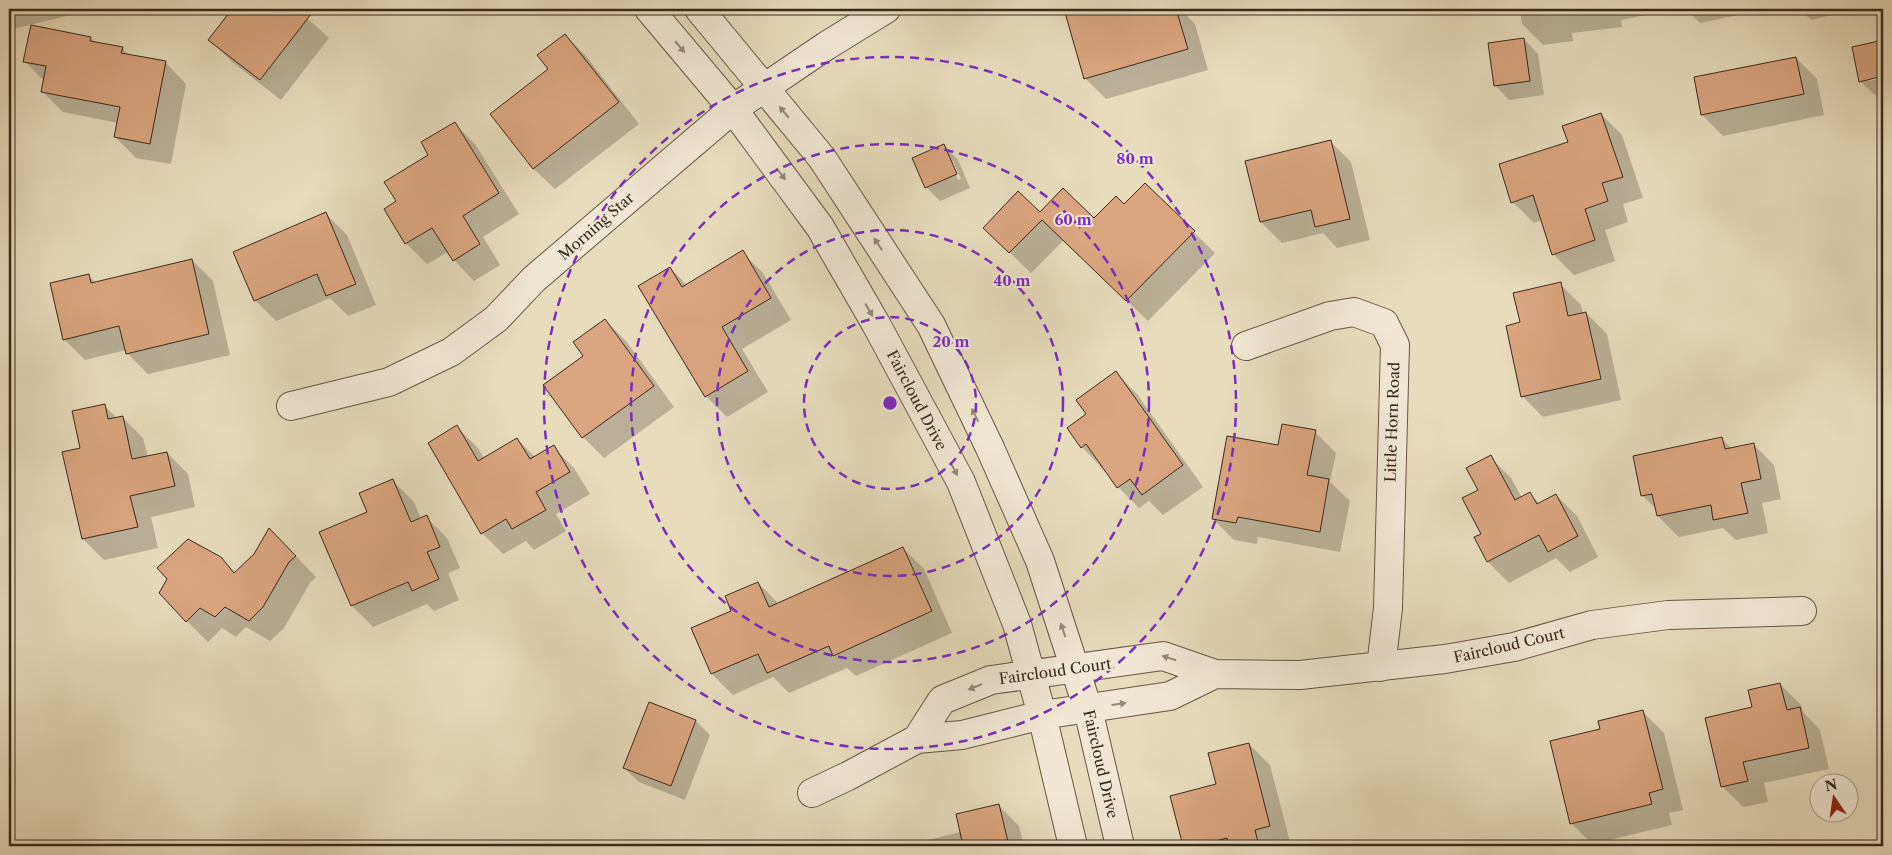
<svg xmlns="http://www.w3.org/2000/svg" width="1892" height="855" viewBox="0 0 1892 855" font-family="'Libre Caslon Text',serif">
	<rect width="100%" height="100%" fill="#e8dcbd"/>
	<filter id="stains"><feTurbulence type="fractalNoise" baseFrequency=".004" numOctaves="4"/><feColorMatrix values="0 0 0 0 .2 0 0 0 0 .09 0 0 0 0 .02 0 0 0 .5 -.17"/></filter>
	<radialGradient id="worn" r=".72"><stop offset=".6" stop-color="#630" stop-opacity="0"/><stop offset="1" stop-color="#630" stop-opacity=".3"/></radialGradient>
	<!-- shadow -->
	<path fill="#0003" fill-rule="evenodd" d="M 9,9 L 73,9 L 75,14 L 9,30 Z
		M 234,9 L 297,9 L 329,38 L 281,100 L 231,61 L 210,40 Z
		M 1065,9 L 1180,9 L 1195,24 L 1208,70 L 1106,99 L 1085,78 Z
		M 1520,9 L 1676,9 L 1621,20 L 1622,27 L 1572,33 L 1573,41 L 1543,45 L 1522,24 Z
		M 1686,9 L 1741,9 L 1743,14 L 1700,23 Z
		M 1800,9 L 1848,9 L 1849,11 L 1811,20 Z
		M 32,27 L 91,38 L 96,43 L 122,48 L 130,56 L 166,63 L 186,84 L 171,164 L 136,158 L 115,137 L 118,123 L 63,112 L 42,91 L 44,81 L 25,61 Z
		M 565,35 L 586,56 L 639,124 L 555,189 L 534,169 L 492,115 L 549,69 Z
		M 1524,39 L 1538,54 L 1544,95 L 1509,100 L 1495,85 Z
		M 1883,41 L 1883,75 L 1869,78 L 1869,81 L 1883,78 L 1883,94 L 1875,95 L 1860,81 L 1853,48 Z
		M 1796,58 L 1817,79 L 1824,115 L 1723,136 L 1702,115 Z
		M 1601,114 L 1622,135 L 1643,198 L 1623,204 L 1628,222 L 1605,230 L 1615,261 L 1574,275 L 1553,254 L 1542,220 L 1534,223 L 1513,202 L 1569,142 Z
		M 454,123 L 475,144 L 519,214 L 483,237 L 500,265 L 474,281 L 454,260 L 448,252 L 427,264 L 406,243 L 385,209 L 398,201 Z
		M 1330,141 L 1351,162 L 1370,240 L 1337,248 L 1323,233 L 1282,243 L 1261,222 L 1246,162 Z
		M 944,145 L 958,160 L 970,188 L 940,201 L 926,187 ZM 950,161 L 953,161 L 961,179 L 958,180 Z
		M 1145,185 L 1215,253 L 1148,321 L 1064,240 L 1031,273 L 1006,249 L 1040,214 L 1094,220 L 1125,206 Z
		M 326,214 L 347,235 L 376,305 L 348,316 L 330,298 L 276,321 L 255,300 Z
		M 742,252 L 763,273 L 791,320 L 742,349 L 768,392 L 727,417 L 706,396 L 670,268 L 687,285 Z
		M 192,260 L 213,281 L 230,355 L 148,374 L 127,353 L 126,350 L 85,360 L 64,339 L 88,275 L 96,283 Z
		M 1560,284 L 1581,305 L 1583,314 L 1586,313 L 1607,334 L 1621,400 L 1543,417 L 1522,396 L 1522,323 Z
		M 605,320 L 626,341 L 674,407 L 604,458 L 583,437 L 585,356 Z
		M 1116,373 L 1137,394 L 1203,487 L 1163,515 L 1149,501 L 1139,508 L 1118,487 L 1104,467 L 1102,468 L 1082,447 L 1088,415 Z
		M 104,405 L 117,418 L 122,417 L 143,438 L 148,457 L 167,453 L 188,474 L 195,507 L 151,517 L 158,548 L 104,560 L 83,539 L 82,449 Z
		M 457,427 L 478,448 L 484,458 L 517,439 L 535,457 L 553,447 L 574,468 L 590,494 L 556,514 L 566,531 L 534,550 L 526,541 L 503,554 L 482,533 Z
		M 1315,432 L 1336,453 L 1330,482 L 1350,501 L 1340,552 L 1258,537 L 1257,544 L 1234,540 L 1213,519 Z
		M 1722,439 L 1732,449 L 1753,444 L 1774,465 L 1781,499 L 1762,503 L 1768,533 L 1736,540 L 1723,528 L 1679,537 L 1658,516 L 1657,510 L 1643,496 L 1634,457 Z
		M 1490,457 L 1511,478 L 1522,498 L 1530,494 L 1540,504 L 1556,495 L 1577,516 L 1598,557 L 1570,572 L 1556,558 L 1509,583 L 1488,562 L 1476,538 L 1483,534 L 1480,490 Z
		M 393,481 L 414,502 L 421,519 L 426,517 L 447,538 L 460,568 L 448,573 L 459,600 L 434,611 L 427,604 L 373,627 L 352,606 L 321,533 L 368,512 Z
		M 903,548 L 924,569 L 952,633 L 856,676 L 847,668 L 789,693 L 773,677 L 733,695 L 712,674 L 733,611 L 758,583 L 779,604 Z
		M 290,550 L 316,577 L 310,583 L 284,628 L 270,641 L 246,627 L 236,637 L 222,628 L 208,642 L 187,621 L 220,558 L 235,573 L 255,555 Z
		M 1780,684 L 1801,705 L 1803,712 L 1820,730 L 1829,769 L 1764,783 L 1768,802 L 1743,807 L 1722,786 L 1754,708 Z
		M 1643,712 L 1664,733 L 1683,810 L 1669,813 L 1672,825 L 1592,844 L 1571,823 L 1601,730 Z
		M 696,721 L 710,735 L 685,800 L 639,782 L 624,768 Z
		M 1249,744 L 1270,765 L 1291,846 L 1184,846 L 1171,796 L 1217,785 Z
		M 998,805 L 1019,826 L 1024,846 L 907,846 L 907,845 L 961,832 Z
		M 686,839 L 693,846 L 677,846 Z"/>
	<!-- building -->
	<path fill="#daa580" stroke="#3b281d" d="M 232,9 L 315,9 L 260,80 L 208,40 Z
		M 1064,9 L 1176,9 L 1188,49 L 1084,79 Z
		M 31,25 L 91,37 L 90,41 L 123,47 L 121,53 L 166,61 L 150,144 L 114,137 L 120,107 L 41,92 L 46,66 L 23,62 Z
		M 565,34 L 619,102 L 533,169 L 490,114 L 548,69 L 537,55 Z
		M 1524,38 L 1530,81 L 1494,86 L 1488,43 Z
		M 1883,40 L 1883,76 L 1859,82 L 1852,47 Z
		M 1796,57 L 1804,94 L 1701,115 L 1694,77 Z
		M 1601,113 L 1623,177 L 1602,183 L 1608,201 L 1585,209 L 1595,240 L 1552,255 L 1533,195 L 1511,203 L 1499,164 L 1568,142 L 1562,126 Z
		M 455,122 L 499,193 L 463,216 L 480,244 L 453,261 L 432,228 L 405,244 L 384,209 L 396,201 L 384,182 L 428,155 L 421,142 Z
		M 1331,140 L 1350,219 L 1315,227 L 1311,210 L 1260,222 L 1245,161 Z
		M 944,144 L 957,174 L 925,188 L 912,158 Z
		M 1145,183 L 1195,231 L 1126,301 L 1042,220 L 1009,253 L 983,228 L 1018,191 L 1040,212 L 1063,188 L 1094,218 L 1116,196 L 1124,204 Z
		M 326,212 L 356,284 L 326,296 L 317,274 L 254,301 L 233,252 Z
		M 743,250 L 771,298 L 722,327 L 748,371 L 705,397 L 638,286 L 670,267 L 682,287 Z
		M 192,259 L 209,334 L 126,354 L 119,326 L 63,340 L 50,283 L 89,274 L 91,283 Z
		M 1561,282 L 1568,316 L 1586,312 L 1601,379 L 1521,397 L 1506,326 L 1520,322 L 1513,293 Z
		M 605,319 L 654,386 L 582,438 L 543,385 L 583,356 L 573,342 Z
		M 1116,371 L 1183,465 L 1142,495 L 1130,479 L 1117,488 L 1086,444 L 1081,448 L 1067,428 L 1086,414 L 1076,400 Z
		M 105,404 L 108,419 L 123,416 L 132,459 L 167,452 L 175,486 L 130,496 L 138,527 L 82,539 L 62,452 L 80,448 L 72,411 Z
		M 1282,424 L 1316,430 L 1307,475 L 1329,479 L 1320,532 L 1238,517 L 1236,523 L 1212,519 L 1227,436 L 1278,445 Z
		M 457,425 L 478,461 L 517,438 L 530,459 L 554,445 L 570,472 L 536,492 L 546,510 L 512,529 L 506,519 L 481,534 L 428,443 Z
		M 1722,437 L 1725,449 L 1754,443 L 1761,479 L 1741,483 L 1748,513 L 1713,520 L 1711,505 L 1657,516 L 1652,494 L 1641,496 L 1633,456 Z
		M 1491,455 L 1515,500 L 1530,492 L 1537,504 L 1556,494 L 1578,536 L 1548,552 L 1539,535 L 1487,562 L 1474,537 L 1481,534 L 1462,498 L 1478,490 L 1466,468 Z
		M 393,479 L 411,522 L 427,515 L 440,547 L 427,552 L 439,579 L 412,591 L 408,582 L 351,606 L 319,532 L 367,512 L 359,493 Z
		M 269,528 L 296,556 L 289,562 L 263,607 L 249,621 L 225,607 L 215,617 L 200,608 L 186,622 L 159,593 L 167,579 L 157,568 L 188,539 L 221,557 L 234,573 L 254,554 Z
		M 903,547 L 932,611 L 833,656 L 829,646 L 767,673 L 758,654 L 711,674 L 691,628 L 731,611 L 725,596 L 758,582 L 769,607 Z
		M 1780,683 L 1787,710 L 1800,707 L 1809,748 L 1743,762 L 1748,781 L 1721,787 L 1705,718 L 1752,707 L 1748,690 Z
		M 649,702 L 696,720 L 671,786 L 623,768 Z
		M 1643,710 L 1663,789 L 1649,793 L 1652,804 L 1570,824 L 1550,741 L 1600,729 L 1598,721 Z
		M 1249,743 L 1270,826 L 1255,830 L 1259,846 L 1229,846 L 1227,838 L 1196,846 L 1183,846 L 1170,796 L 1216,784 L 1208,753 Z
		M 999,804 L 1009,846 L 963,846 L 956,814 Z"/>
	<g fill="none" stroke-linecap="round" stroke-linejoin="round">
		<!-- street casing -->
		<g stroke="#665545" stroke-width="30">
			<path id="street" d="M 649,9 L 733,109 L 820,227 L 876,324 L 961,482 L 1017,624 L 1042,715 L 1073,846
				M 699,9 L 822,158 L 931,325 L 990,448 L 1040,561 L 1088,709 L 1120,846
				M 1246,346 L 1330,316 L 1354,312 L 1384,323 L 1395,345 L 1388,608 L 1381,667
				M 291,406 L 389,382 L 451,352 L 496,319 L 534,279 L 733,109 L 826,46 L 886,9
				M 917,739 L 942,700 L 991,680 L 1163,656 L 1215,674 L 1300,675 L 1445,659 L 1514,647 L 1592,625 L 1668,615 L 1802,611
				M 812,793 L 848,776 L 917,739 L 962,735 L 1042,715 L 1170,696 L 1215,674"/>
		</g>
		<!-- street -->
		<use href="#street" stroke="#f0e8d4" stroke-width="28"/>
	</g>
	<!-- one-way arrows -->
	<defs><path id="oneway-solid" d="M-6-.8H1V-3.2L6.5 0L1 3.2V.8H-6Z" transform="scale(1.25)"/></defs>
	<g fill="#968878">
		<use href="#oneway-solid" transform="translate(680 47) rotate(50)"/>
		<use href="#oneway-solid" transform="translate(784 112) rotate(-130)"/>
		<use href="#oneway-solid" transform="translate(781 174) rotate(53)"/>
		<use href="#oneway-solid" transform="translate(878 244) rotate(-123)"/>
		<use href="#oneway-solid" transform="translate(869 310) rotate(60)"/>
		<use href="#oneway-solid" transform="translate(975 415) rotate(-116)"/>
		<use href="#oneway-solid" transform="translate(954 469) rotate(62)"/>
		<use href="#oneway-solid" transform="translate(1063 630) rotate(-109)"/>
		<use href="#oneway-solid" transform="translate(1169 658) rotate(-163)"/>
		<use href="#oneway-solid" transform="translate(975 687) rotate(158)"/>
		<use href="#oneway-solid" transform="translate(1119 704) rotate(-8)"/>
	</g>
	<!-- distance rings -->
	<g fill="none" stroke="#7b2cbf" stroke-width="2.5" stroke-dasharray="9 6">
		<circle cx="890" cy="403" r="86"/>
		<circle cx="890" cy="403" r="173"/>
		<circle cx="890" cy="403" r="259"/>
		<circle cx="890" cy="403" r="346"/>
	</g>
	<g text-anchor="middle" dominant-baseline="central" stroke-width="4" stroke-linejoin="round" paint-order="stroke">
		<!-- street labels -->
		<g font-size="15" fill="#3b281d" stroke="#f0e8d4">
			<text transform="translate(596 226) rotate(-41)">Morning Star</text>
			<text transform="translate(917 400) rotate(62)">Faircloud Drive</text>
			<text transform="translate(1392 422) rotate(-88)">Little Horn Road</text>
			<text transform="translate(1509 645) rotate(-13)">Faircloud Court</text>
			<text transform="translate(1055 671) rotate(-8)">Faircloud Court</text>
			<text transform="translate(1101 764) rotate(77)">Faircloud Drive</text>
		</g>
	</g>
	<circle cx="890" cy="403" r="8" fill="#7b2cbf" stroke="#f0e8d4" stroke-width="2.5"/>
	<g font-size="15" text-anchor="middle" font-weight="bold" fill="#7b2cbf" stroke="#f0e8d4" stroke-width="4" stroke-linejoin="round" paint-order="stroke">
		<text x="1135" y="164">80 m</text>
		<text x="1073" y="225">60 m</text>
		<text x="1012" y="286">40 m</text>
		<text x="951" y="347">20 m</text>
	</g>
	<!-- margin -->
	<rect width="1892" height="855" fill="none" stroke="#e8dcbd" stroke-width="30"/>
	<rect x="10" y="10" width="1872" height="835" fill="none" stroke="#3b281d" stroke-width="2.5"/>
	<rect x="15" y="15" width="1862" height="825" fill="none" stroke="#3b281d"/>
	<!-- north arrow -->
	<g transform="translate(1834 798) rotate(347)"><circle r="24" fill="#f0e8d4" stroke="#a89b8b"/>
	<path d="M0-4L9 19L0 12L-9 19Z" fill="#8f2418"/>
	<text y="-8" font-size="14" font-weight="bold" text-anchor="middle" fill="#3b281d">N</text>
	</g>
	<rect width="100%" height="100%" filter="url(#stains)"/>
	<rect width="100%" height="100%" fill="url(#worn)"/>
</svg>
